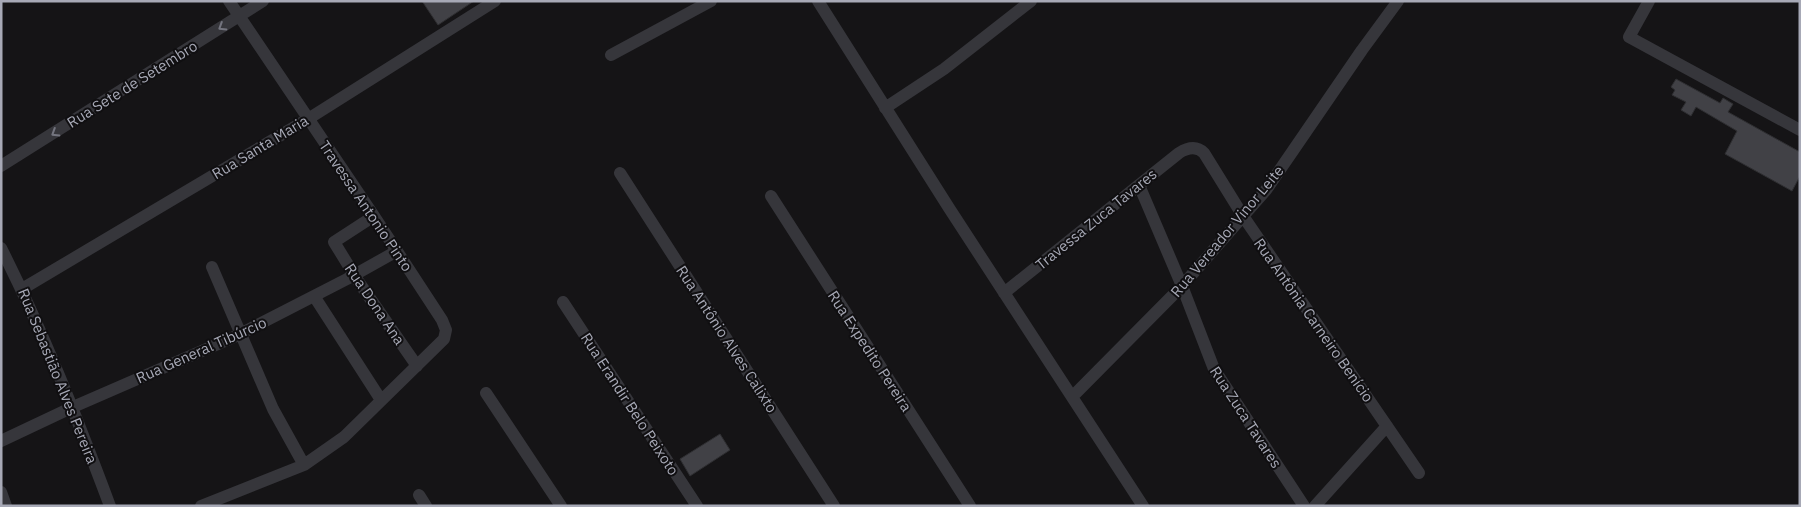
<svg xmlns="http://www.w3.org/2000/svg" width="1801" height="507" viewBox="0 0 1801 507" font-family="'IBM Plex Sans',sans-serif">
	<rect width="100%" height="100%" fill="#151416"/>
	<!-- building -->
	<path fill="#414146" stroke="#2f2f32" d="M 422,1 L 474,1 L 438,25 Z
		M 1676,79 L 1720,103 L 1723,98 L 1733,104 L 1728,112 L 1800,152 L 1800,176 L 1792,191 L 1725,154 L 1737,131 L 1696,107 L 1691,116 L 1681,110 L 1686,102 L 1672,95 L 1675,90 L 1671,87 Z
		M 720,434 L 730,450 L 690,476 L 680,459 Z"/>
	<g fill="none" stroke-linecap="round" stroke-linejoin="round">
		<!-- minor -->
		<path stroke="#36363b" stroke-width="12" d="M 818,1 L 949,208 L 1143,506
			M 1649,1 L 1629,37 L 1800,130
			M 611,55 L 711,1
			M 885,108 L 944,69 L 1031,1
			M 1,166 L 263,1
			M 620,173 L 834,506
			M 1139,185 L 1182,286 L 1214,369 L 1304,506
			M 771,196 L 970,506
			M 374,216 L 334,242 L 358,281 L 417,366
			M 1,248 C 43,331 77,418 110,506
			M 212,267 L 273,409 L 304,465
			M 22,289 L 308,119 L 495,1
			M 1004,293 L 1179,153 C 1187,148 1196,145 1204,153 L 1243,216 L 1419,473
			M 314,296 L 381,400
			M 563,302 L 697,506
			M 486,393 L 561,506
			M 1072,397 L 1181,287 L 1266,190 L 1362,50 L 1398,1
			M 1,441 L 73,407 L 234,337 L 347,279 L 397,251
			M 1,492 L 6,506
			M 419,495 L 426,506
			M 201,506 L 304,465 L 344,437 L 444,339 L 446,330 L 442,320 L 374,216 L 229,1
			M 1315,506 L 1387,426"/>
	</g>
	<!-- one-way arrows -->
	<defs><path id="oneway-chevron" d="M-2-3.5L2.5 0L-2 3.5" fill="none" stroke-width="1.6" stroke-linecap="round" stroke-linejoin="round" transform="scale(1.25)"/></defs>
	<g stroke="#74757f">
		<use href="#oneway-chevron" transform="translate(222 27) rotate(148)"/>
		<use href="#oneway-chevron" transform="translate(55 133) rotate(148)"/>
	</g>
	<g text-anchor="middle" dominant-baseline="central" stroke-width="4" stroke-linejoin="round" paint-order="stroke">
		<!-- street labels -->
		<g font-size="15" fill="#a7a9b6" stroke="#100f11">
			<text transform="translate(132 84) rotate(-32)">Rua Sete de Setembro</text>
			<text transform="translate(260 147) rotate(-31)">Rua Santa Maria</text>
			<text transform="translate(366 206) rotate(56)">Travessa Antonio Pinto</text>
			<text transform="translate(1096 219) rotate(-39)">Travessa Zuca Tavares</text>
			<text transform="translate(1227 231) rotate(-50)">Rua Vereador Vinor Leite</text>
			<text transform="translate(375 304) rotate(56)">Rua Dona Ana</text>
			<text transform="translate(1314 320) rotate(55)">Rua Antônia Carneiro Benício</text>
			<text transform="translate(727 339) rotate(57)">Rua Antônio Alves Calixto</text>
			<text transform="translate(201 350) rotate(-24)">Rua General Tibúrcio</text>
			<text transform="translate(870 351) rotate(57)">Rua Expedito Pereira</text>
			<text transform="translate(58 376) rotate(68)">Rua Sebastião Alves Pereira</text>
			<text transform="translate(630 404) rotate(57)">Rua Erandir Belo Peixoto</text>
			<text transform="translate(1246 417) rotate(57)">Rua Zuca Tavares</text>
		</g>
	</g>
	<!-- border -->
	<rect width="1801" height="507" fill="none" stroke="#a7a9b6" stroke-width="5"/>
</svg>
